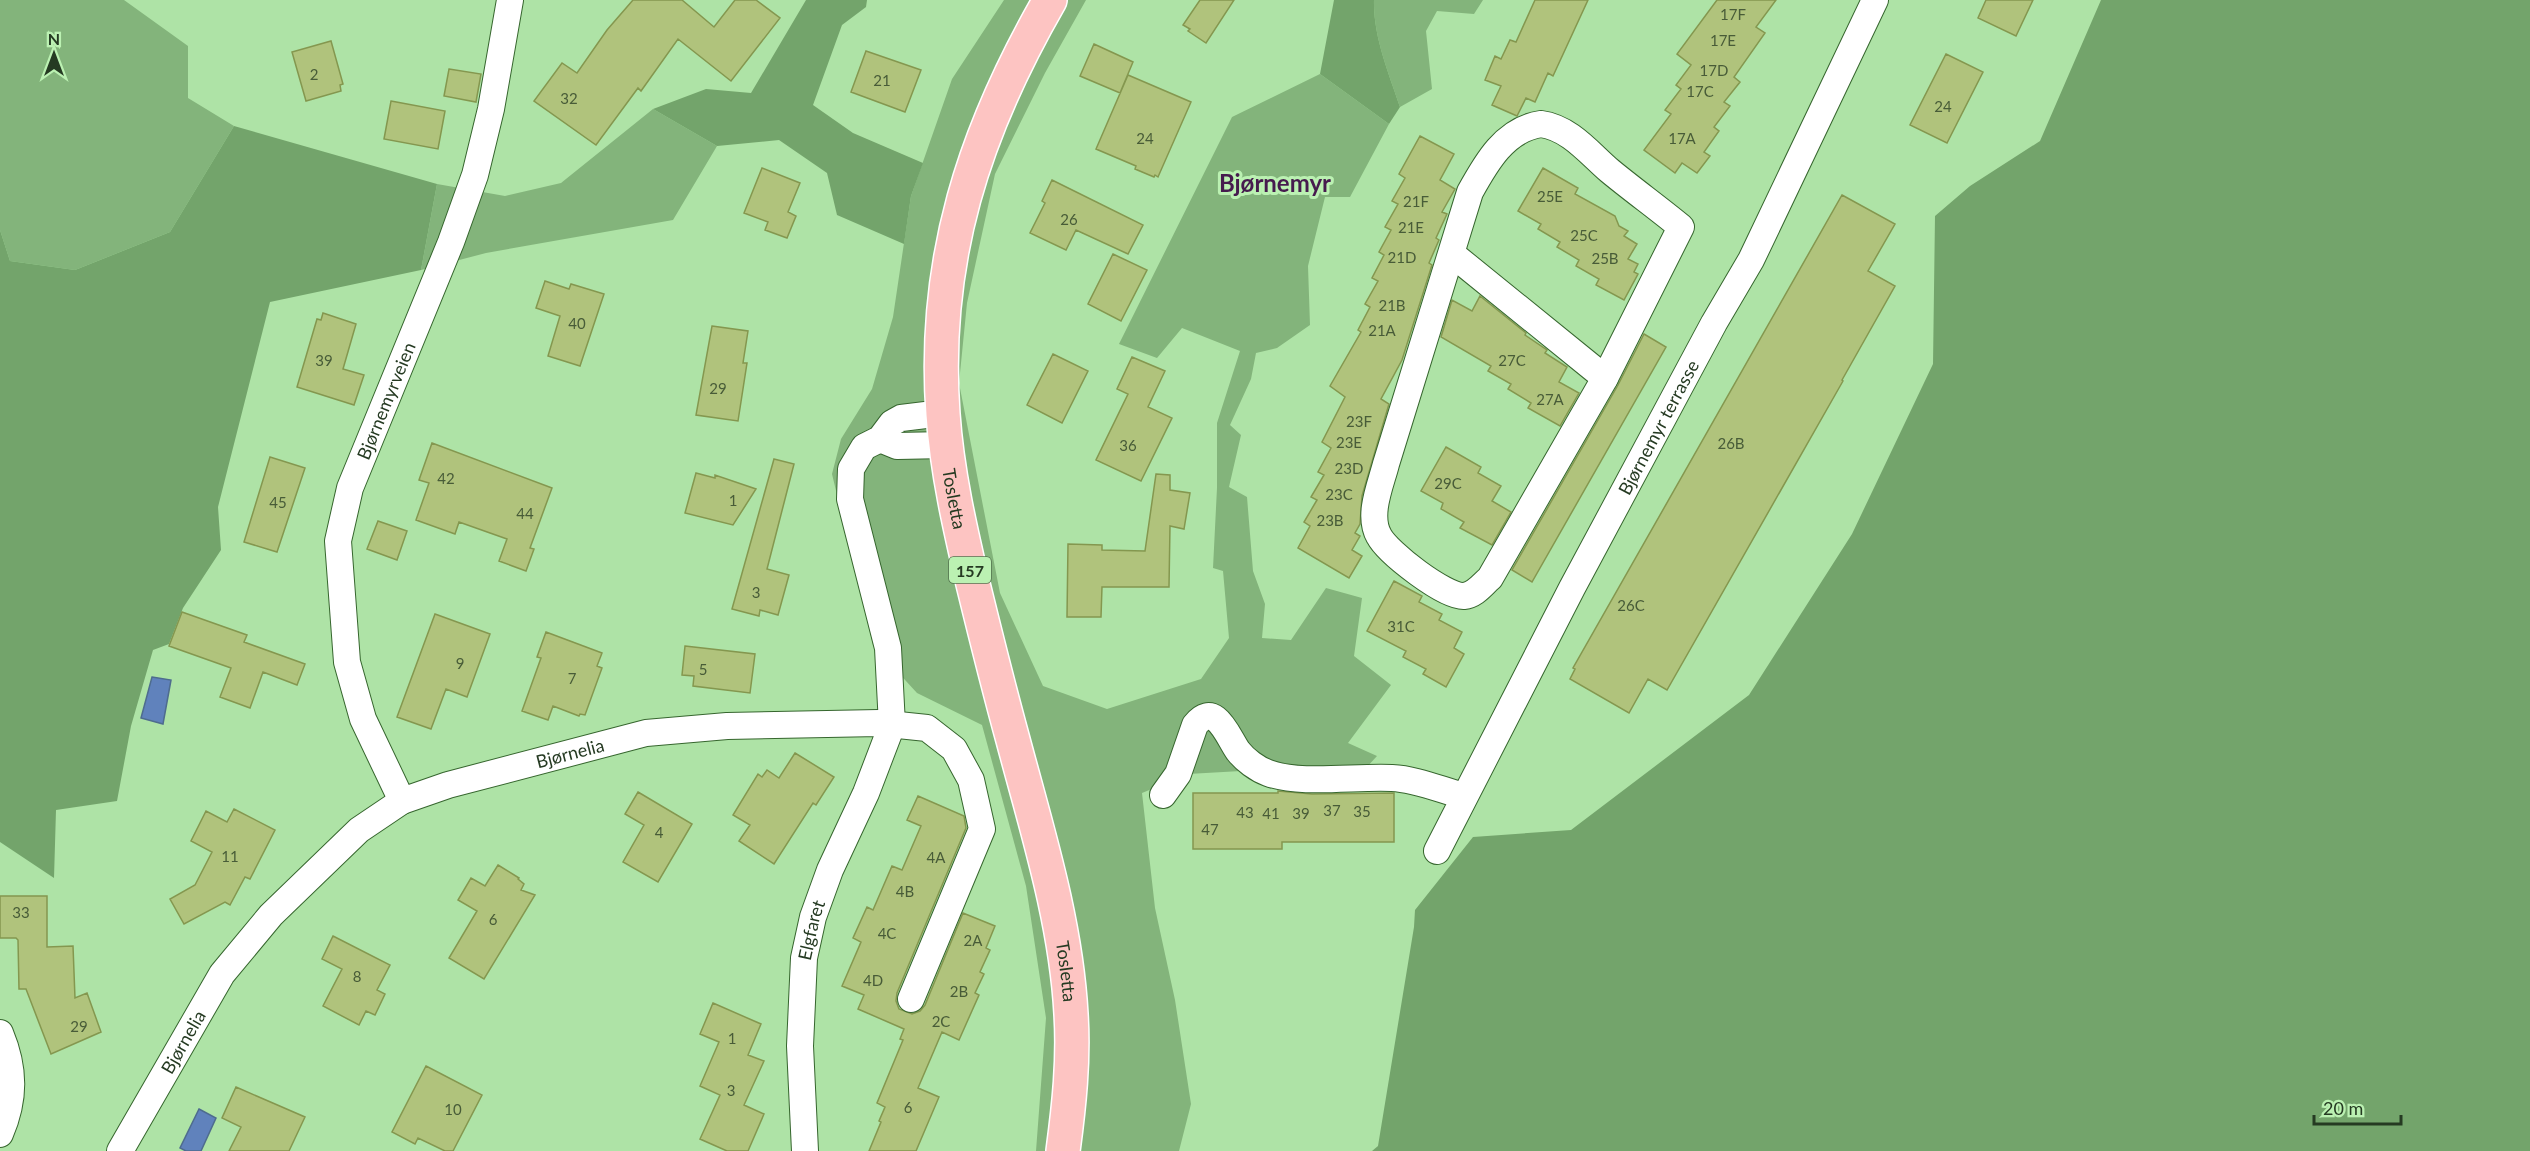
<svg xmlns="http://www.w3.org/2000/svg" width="2530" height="1151" viewBox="0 0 2530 1151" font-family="Lato,sans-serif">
	<rect width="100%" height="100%" fill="#aee3a6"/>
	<!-- green -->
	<path fill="#83b47b" d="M 0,0 L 124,0 L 188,46 L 188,98 L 234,126 L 170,232 L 75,270 L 10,261 L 0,230 Z
		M 1004,0 L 1086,0 L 1045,73 L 995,174 L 967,303 L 959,383 L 1000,593 L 1043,686 L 1107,709 L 1201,679 L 1229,638 L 1223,571 L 1213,568 L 1217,488 L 1217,423 L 1240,351 L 1182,328 L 1157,358 L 1119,344 L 1232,117 L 1320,74 L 1389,124 L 1350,197 L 1325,197 L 1308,266 L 1310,325 L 1277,348 L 1256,353 L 1251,379 L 1230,425 L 1241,435 L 1229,487 L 1247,497 L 1253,571 L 1265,604 L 1262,638 L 1291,640 L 1326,588 L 1362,598 L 1354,656 L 1391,685 L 1348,743 L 1377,756 L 1366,768 L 1292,768 L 1188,774 L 1142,793 L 1155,908 L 1175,1000 L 1191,1104 L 1179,1151 L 1036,1151 L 1046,1018 L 1026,886 L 982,725 L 917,693 L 873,645 L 832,474 L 841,439 L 872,389 L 893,317 L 911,196 L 952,79 Z
		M 1374,0 L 1483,0 L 1474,14 L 1437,11 L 1426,31 L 1432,89 L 1400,107 C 1389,74 1373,36 1374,0 Z
		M 653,109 L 717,146 L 673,220 L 486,253 L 421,270 L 437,184 L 505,196 L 561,183 Z"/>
	<!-- forest -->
	<path fill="#73a46b" d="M 806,0 L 867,0 L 866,7 L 842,25 L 813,105 L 853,133 L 923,163 L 911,196 L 904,244 L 837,215 L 827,173 L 779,140 L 717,146 L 653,109 L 706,89 L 751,93 Z
		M 1334,0 L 1374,0 C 1373,36 1389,74 1400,107 L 1389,124 L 1320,74 Z
		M 2101,0 L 2530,0 L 2530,1151 L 1372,1151 L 1378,1146 L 1414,927 L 1415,910 L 1473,837 L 1571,830 L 1749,695 L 1852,534 L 1933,364 L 1935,216 L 1970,186 L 2040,141 Z
		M 234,126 L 437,184 L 421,270 L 270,302 L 218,507 L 221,550 L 183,608 L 169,644 L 153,650 L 131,726 L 117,801 L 56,810 L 54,878 L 0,842 L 0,230 L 10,261 L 75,270 L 170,232 Z"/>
	<!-- water -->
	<path fill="#6082bc" stroke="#4e6c8e" stroke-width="1.5" d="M 152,677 L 171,680 L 163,724 L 141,718 Z
		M 199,1109 L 216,1118 L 201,1151 L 186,1151 L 180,1148 Z"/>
	<!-- building -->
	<path fill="#b0c37c" stroke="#84974f" stroke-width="1.5" d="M 633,0 L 682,0 L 714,27 L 735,0 L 756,0 L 780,18 L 731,81 L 678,39 L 641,91 L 638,88 L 596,145 L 534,101 L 562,63 L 577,73 L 607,30 Z
		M 1200,0 L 1234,0 L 1206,43 L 1188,31 L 1190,29 L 1183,25 Z
		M 1535,0 L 1588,0 L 1553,76 L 1548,73 L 1535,102 L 1526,98 L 1517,116 L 1492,105 L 1501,86 L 1485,80 L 1495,56 L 1501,59 L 1510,40 L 1516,42 Z
		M 1717,0 L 1776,0 L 1756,27 L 1765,33 L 1734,77 L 1740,82 L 1724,102 L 1730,106 L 1714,127 L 1719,131 L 1704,152 L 1710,156 L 1697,173 L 1682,163 L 1675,173 L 1644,150 L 1671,114 L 1665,110 L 1681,89 L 1676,85 L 1691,65 L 1677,54 Z
		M 1986,0 L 2033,0 L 2016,36 L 1978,18 Z
		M 331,41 L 343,84 L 340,85 L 341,91 L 306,101 L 292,52 Z
		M 1094,44 L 1133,62 L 1120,93 L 1080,76 Z
		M 866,51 L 921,70 L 905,112 L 851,92 Z
		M 1946,54 L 1983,72 L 1947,143 L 1910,125 Z
		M 449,69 L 481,74 L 476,102 L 444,96 Z
		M 1128,75 L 1191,102 L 1158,177 L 1155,175 L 1154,177 L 1135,169 L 1136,166 L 1096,149 Z
		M 391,101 L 445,111 L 438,149 L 384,139 Z
		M 1420,136 L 1454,154 L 1440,180 L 1455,189 L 1442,212 L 1447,214 L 1436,238 L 1439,240 L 1429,263 L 1432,265 L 1402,360 L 1381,399 L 1389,404 L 1362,496 L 1360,524 L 1355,533 L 1360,536 L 1352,550 L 1362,556 L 1349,578 L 1298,548 L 1310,526 L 1304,522 L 1317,500 L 1311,497 L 1324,475 L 1318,472 L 1331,448 L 1322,442 L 1345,397 L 1330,386 L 1361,332 L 1358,330 L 1370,307 L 1365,304 L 1378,281 L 1372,278 L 1384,255 L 1379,252 L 1391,230 L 1385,227 L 1398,204 L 1392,201 L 1405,178 L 1399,174 Z
		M 762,168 L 800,183 L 788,212 L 796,216 L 787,238 L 765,230 L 768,222 L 744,213 Z
		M 1543,168 L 1578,188 L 1575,194 L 1615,216 L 1619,226 L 1628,231 L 1624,236 L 1637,244 L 1628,259 L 1638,264 L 1634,272 L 1638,274 L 1624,300 L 1596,285 L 1599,279 L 1576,266 L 1579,260 L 1557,247 L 1560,242 L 1538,229 L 1541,224 L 1518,211 Z
		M 1052,180 L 1143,225 L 1128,254 L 1076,230 L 1066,250 L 1030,233 L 1045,203 L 1042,201 Z
		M 1842,195 L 1895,224 L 1868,271 L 1895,286 L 1842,380 L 1843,381 L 1667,690 L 1648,679 L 1629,713 L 1570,679 L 1575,669 L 1573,668 Z
		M 1113,254 L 1147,270 L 1121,321 L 1088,304 Z
		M 545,281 L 569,289 L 571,284 L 604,294 L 580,366 L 548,356 L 560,316 L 536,308 Z
		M 1480,296 L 1526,333 L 1525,335 L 1547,350 L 1545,353 L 1567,367 L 1559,382 L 1579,393 L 1560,426 L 1528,408 L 1531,403 L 1508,389 L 1511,384 L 1488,371 L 1491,366 L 1441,337 L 1452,300 L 1472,311 Z
		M 323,313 L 356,324 L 343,369 L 364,375 L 354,405 L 297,387 L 317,319 L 321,320 Z
		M 712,326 L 748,331 L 743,363 L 747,363 L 738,421 L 696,415 Z
		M 1644,334 L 1666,347 L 1532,582 L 1512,570 L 1618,385 Z
		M 1053,354 L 1088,371 L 1062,423 L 1027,405 Z
		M 1132,357 L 1165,371 L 1148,407 L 1172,418 L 1141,481 L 1096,460 L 1128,394 L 1117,389 Z
		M 432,443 L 552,488 L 530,548 L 534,549 L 526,571 L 499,561 L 507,539 L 459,522 L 455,534 L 416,520 L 429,483 L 419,480 Z
		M 1446,447 L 1481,467 L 1478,473 L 1501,486 L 1492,501 L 1511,512 L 1492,545 L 1460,528 L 1464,522 L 1441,509 L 1443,503 L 1421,491 Z
		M 270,457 L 305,468 L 277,552 L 244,542 Z
		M 774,459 L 794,464 L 767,569 L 789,575 L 778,615 L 760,610 L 759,616 L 732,609 Z
		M 696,473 L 715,478 L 715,475 L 756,489 L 733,525 L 685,513 Z
		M 1156,474 L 1170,475 L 1170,490 L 1190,493 L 1184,529 L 1170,526 L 1169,587 L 1102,587 L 1101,617 L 1067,617 L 1068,544 L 1102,545 L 1102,550 L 1145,551 Z
		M 378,521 L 407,531 L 397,560 L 367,549 Z
		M 1394,581 L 1422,596 L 1419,602 L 1442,614 L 1439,620 L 1462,632 L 1454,648 L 1464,654 L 1446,687 L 1423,674 L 1426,669 L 1403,657 L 1406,651 L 1367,631 Z
		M 182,612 L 247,635 L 244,642 L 305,664 L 297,685 L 263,672 L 250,708 L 220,697 L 231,668 L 169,646 Z
		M 435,614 L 490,634 L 467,697 L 446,689 L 431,729 L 397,717 Z
		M 546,632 L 602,653 L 597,666 L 602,668 L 585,715 L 580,714 L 579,716 L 553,706 L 548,720 L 522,711 L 541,658 L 537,657 Z
		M 685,646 L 755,654 L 750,693 L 693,686 L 694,676 L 682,675 Z
		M 795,753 L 834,777 L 816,805 L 813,803 L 774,864 L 739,841 L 750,825 L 733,815 L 758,774 L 762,777 L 767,770 L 779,778 Z
		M 1278,791 L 1312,794 L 1394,793 L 1394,842 L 1282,842 L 1282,849 L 1193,849 L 1193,793 L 1278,793 Z
		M 638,792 L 692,824 L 658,882 L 623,862 L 644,825 L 625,814 Z
		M 918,796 L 964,816 L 966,828 L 897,993 L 896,1001 L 899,1009 L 912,1014 L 920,1011 L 925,1005 L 963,913 L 995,926 L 986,948 L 990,950 L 980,972 L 984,974 L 975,993 L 979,995 L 959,1040 L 942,1032 L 918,1088 L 939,1097 L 916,1151 L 869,1151 L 881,1122 L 879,1121 L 885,1107 L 877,1103 L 903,1040 L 900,1039 L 904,1029 L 858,1009 L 864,995 L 842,986 L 861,942 L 853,938 L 867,907 L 873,910 L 892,866 L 902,870 L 921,826 L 907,820 Z
		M 234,809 L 275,830 L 250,879 L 245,877 L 230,905 L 225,902 L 184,924 L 170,899 L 195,885 L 212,852 L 191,841 L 206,811 L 227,822 Z
		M 498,865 L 519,878 L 518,879 L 524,884 L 521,890 L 535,895 L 484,979 L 449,958 L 477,911 L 458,900 L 471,878 L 485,886 Z
		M 0,896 L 47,896 L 47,947 L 73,946 L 75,998 L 87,993 L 101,1032 L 51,1054 L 26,989 L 19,989 L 18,940 L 16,938 L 0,938 Z
		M 333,936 L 390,965 L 377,990 L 385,994 L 375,1015 L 366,1011 L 359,1025 L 323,1006 L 342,969 L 322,959 Z
		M 713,1003 L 761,1024 L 748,1055 L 764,1061 L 744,1105 L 764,1114 L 748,1151 L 727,1151 L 700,1139 L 720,1095 L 700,1086 L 719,1042 L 700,1034 Z
		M 426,1066 L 482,1095 L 453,1151 L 445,1151 L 418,1138 L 415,1144 L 392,1132 Z
		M 236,1087 L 305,1117 L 289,1151 L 229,1151 L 241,1127 L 222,1118 Z"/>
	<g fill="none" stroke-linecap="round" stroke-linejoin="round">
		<!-- minor casing -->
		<g stroke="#36662e" stroke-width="28">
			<g id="minor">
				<path d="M 1541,124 C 1570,128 1589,153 1610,171 C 1633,190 1658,208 1681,227 L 1605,378 L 1490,578 C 1482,585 1475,595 1464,596 C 1445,597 1388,553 1379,536 C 1367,515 1381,484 1386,464 L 1470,192 C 1486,163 1505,129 1541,124 Z"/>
				<path d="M 1452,254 L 1605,378"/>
				<path d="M 880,439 L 897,446 L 946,445"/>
				<path d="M 1163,795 L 1178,774 L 1195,725 C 1215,699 1228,737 1238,751 C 1245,760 1257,769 1268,773 C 1300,785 1356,776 1392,778 C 1416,779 1441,790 1464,796"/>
				<path id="s1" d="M 402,801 L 363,719 L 347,662 L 338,541 L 350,488 L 451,242 L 475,175 L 491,109 L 510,0"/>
				<path id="s2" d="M 1437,851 L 1572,588 L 1714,323 L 1751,260 L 1875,0"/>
				<path d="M 0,1033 C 15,1069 15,1099 0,1134"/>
				<path id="s3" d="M 120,1151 L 222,974 L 271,915 L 359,830 L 402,801 L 448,785 L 646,733 L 727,726 L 879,723 L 927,728 L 954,749 L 971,780 L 982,829 L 911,999"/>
				<path id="s4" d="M 805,1151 L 800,1046 L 804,958 L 813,917 L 830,870 L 866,793 L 892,725 L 888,648 L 850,499 L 851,469 L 864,447 L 880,439 L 892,423 L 901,418 L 942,413"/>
			</g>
		</g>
		<!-- primary casing -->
		<g stroke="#fff" stroke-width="36">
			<g id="primary">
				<path id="s5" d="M 1050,0 C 974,132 932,260 943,414 C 947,472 960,528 973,584 C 986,637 999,689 1013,740 C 1037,830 1066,921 1071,1014 C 1074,1060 1069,1106 1063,1151"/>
			</g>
		</g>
		<!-- minor -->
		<use href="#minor" stroke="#fff" stroke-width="26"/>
		<!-- primary -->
		<use href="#primary" stroke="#fdc4c2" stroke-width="33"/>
	</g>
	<g text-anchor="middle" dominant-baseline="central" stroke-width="6" stroke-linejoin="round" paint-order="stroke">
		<!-- number labels -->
		<g font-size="15" fill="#485c38">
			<text x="1733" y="14">17F</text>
			<text x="1723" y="40">17E</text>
			<text x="1714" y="70">17D</text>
			<text x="314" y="74">2</text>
			<text x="882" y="80">21</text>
			<text x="1700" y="91">17C</text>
			<text x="569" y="98">32</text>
			<text x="1943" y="106">24</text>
			<text x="1145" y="138">24</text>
			<text x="1682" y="138">17A</text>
			<text x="1550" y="196">25E</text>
			<text x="1416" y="201">21F</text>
			<text x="1069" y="219">26</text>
			<text x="1411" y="227">21E</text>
			<text x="1584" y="235">25C</text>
			<text x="1402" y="257">21D</text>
			<text x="1605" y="258">25B</text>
			<text x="1392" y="305">21B</text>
			<text x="577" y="323">40</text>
			<text x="1382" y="330">21A</text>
			<text x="324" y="360">39</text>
			<text x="1512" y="360">27C</text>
			<text x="718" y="388">29</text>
			<text x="1550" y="399">27A</text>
			<text x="1359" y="421">23F</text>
			<text x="1349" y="442">23E</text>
			<text x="1731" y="443">26B</text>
			<text x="1128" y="445">36</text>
			<text x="1349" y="468">23D</text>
			<text x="446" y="478">42</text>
			<text x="1448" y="483">29C</text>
			<text x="1339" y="494">23C</text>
			<text x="733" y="500">1</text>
			<text x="278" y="502">45</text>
			<text x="525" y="513">44</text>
			<text x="1330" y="520">23B</text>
			<text x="756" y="592">3</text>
			<text x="1631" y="605">26C</text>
			<text x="1401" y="626">31C</text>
			<text x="460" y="663">9</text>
			<text x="703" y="669">5</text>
			<text x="572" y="678">7</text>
			<text x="1332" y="810">37</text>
			<text x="1362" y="811">35</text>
			<text x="1245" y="812">43</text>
			<text x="1271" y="813">41</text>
			<text x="1301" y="813">39</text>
			<text x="1210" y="829">47</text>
			<text x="659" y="832">4</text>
			<text x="230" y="856">11</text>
			<text x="936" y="857">4A</text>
			<text x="905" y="891">4B</text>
			<text x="21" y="912">33</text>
			<text x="493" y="919">6</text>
			<text x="887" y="933">4C</text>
			<text x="973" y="940">2A</text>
			<text x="357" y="976">8</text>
			<text x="873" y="980">4D</text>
			<text x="959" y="991">2B</text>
			<text x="941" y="1021">2C</text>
			<text x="79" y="1026">29</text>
			<text x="732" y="1038">1</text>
			<text x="731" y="1090">3</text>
			<text x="908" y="1107">6</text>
			<text x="453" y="1109">10</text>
		</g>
		<!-- shield labels -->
		<rect fill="#bbf1b2" stroke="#52714d" stroke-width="1.5" x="949" y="557" width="42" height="26" rx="4.5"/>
		<g font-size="16" font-weight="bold" fill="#253a22">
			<text x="970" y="570">157</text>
		</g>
		<!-- street labels -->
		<g font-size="18" fill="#253a22" stroke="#bbf1b2">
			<text stroke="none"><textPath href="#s1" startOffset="420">Bjørnemyrveien</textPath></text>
			<text stroke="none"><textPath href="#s2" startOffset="478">Bjørnemyr terrasse</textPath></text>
			<text stroke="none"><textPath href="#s5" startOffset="520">Tosletta</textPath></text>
			<text stroke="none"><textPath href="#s3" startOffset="630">Bjørnelia</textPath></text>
			<text stroke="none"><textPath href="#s4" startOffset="222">Elgfaret</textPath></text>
			<text stroke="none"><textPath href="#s5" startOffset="1006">Tosletta</textPath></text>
			<text stroke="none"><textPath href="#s3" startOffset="126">Bjørnelia</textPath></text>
		</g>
		<!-- district labels -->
		<g font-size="24" font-weight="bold" fill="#461b4e" stroke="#bbf1b2">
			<text x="1275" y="182">Bjørnemyr</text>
		</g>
	</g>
	<!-- north arrow -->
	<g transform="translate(54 54)" stroke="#bbf1b2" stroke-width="4.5" paint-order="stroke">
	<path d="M0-4.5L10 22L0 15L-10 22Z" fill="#253a22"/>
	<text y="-9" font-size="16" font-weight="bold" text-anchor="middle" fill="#253a22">N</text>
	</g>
	<!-- scale -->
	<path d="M2314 1115v9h87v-9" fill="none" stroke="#253a22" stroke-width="3"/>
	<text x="2323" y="1115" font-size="18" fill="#253a22" stroke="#bbf1b2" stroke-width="4.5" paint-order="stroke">20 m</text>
</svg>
